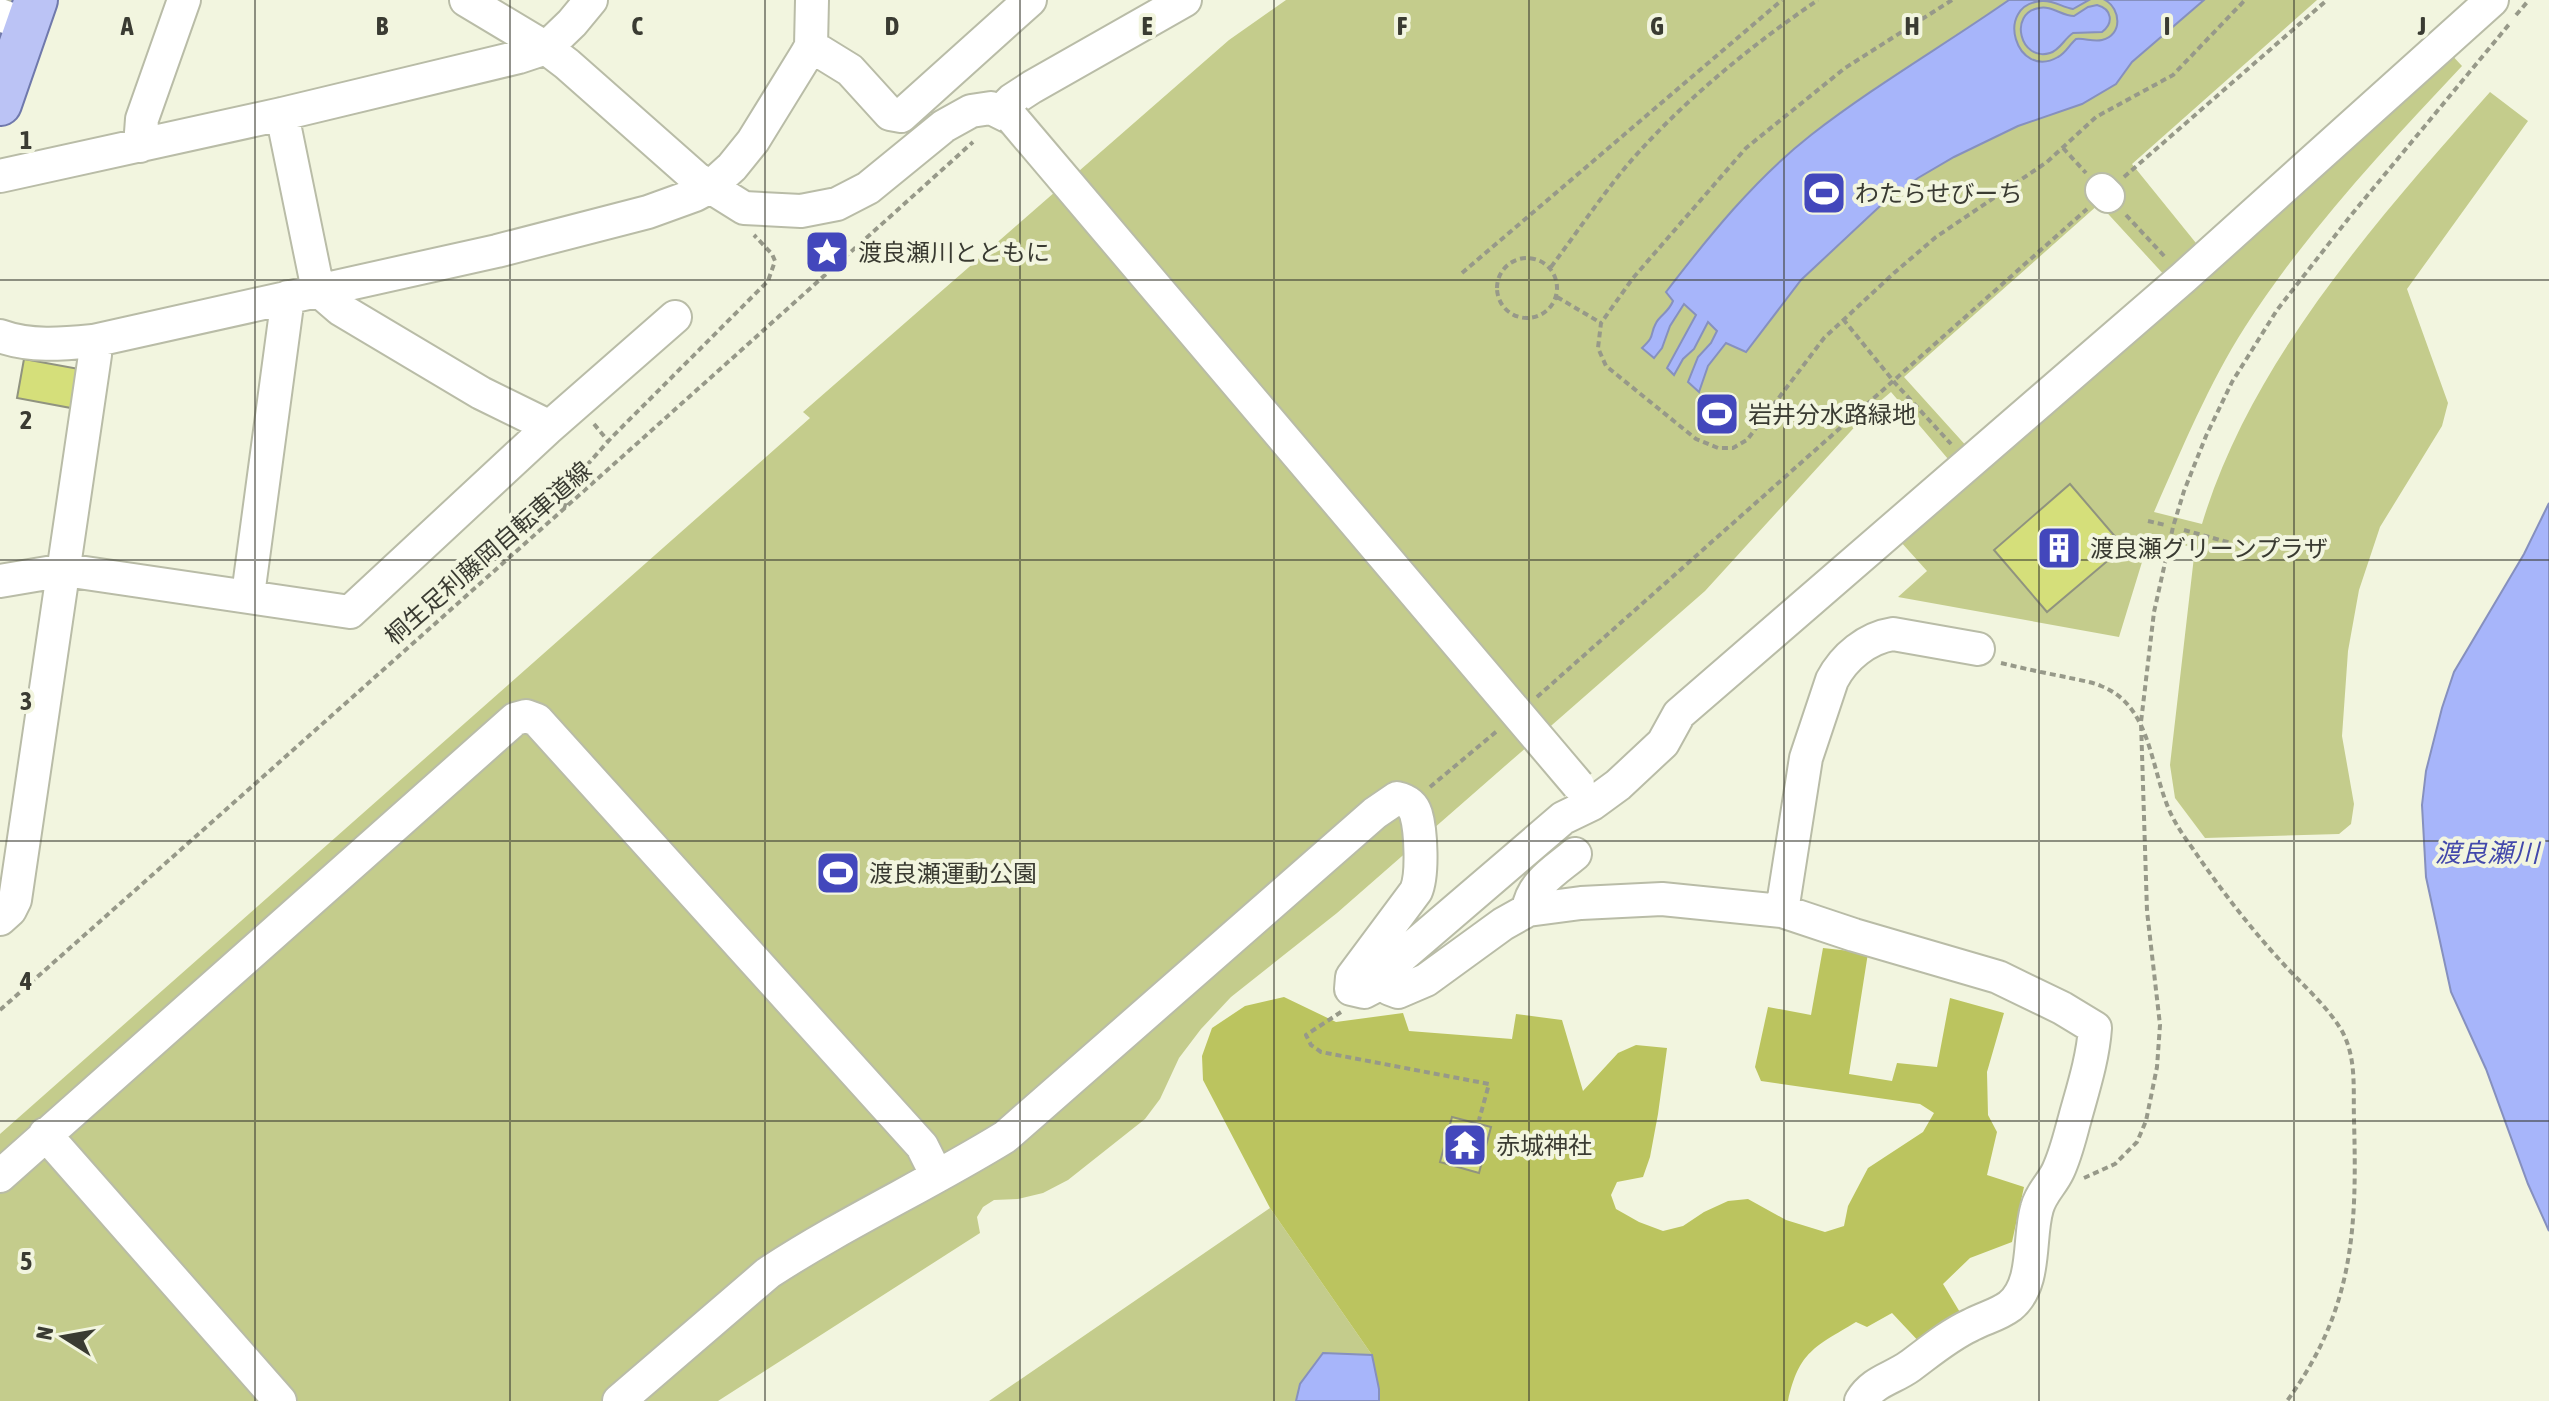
<svg xmlns="http://www.w3.org/2000/svg" width="2549" height="1401" viewBox="0 0 2549 1401" font-family="'Asap Condensed','Noto Sans JP',sans-serif">
	<rect width="100%" height="100%" fill="#f2f5df"/>
	<!-- green -->
	<path fill="#c4cc8c" fill-rule="evenodd" d="M 1286,0 L 2317,0 L 2132,164 L 2200,248 L 2449,52 L 2462,66 C 2385,148 2306,232 2245,327 C 2209,383 2181,451 2154,512 L 2202,524 C 2251,360 2379,218 2490,92 L 2528,121 L 2407,289 L 2448,403 L 2442,426 L 2380,527 L 2359,590 L 2348,651 L 2342,736 L 2354,804 L 2351,824 L 2339,834 L 2205,838 L 2175,798 L 2170,765 L 2195,548 L 2150,536 L 2119,637 L 1898,597 L 1927,571 L 1900,541 L 1954,466 L 1891,392 L 1871,409 L 1705,591 L 1337,913 L 1231,997 L 1201,1029 L 1179,1058 L 1160,1099 L 1145,1119 L 1068,1180 L 1043,1193 L 1018,1199 L 994,1200 L 983,1207 L 977,1217 L 980,1233 L 718,1401 L 0,1401 L 0,1134 L 810,418 L 803,412 L 1229,40 ZM 2099,204 L 2167,278 L 1969,449 L 1904,377 Z
		M 1270,1208 L 1372,1355 L 1323,1353 L 1300,1384 L 1296,1401 L 989,1401 Z"/>
	<!-- forest -->
	<path fill="#bbc45f" d="M 1823,948 L 1868,953 L 1849,1074 L 1892,1081 L 1897,1063 L 1937,1067 L 1950,998 L 2004,1013 L 1987,1072 L 1988,1115 L 1997,1132 L 1987,1175 L 2024,1187 L 2012,1242 L 1970,1258 L 1943,1284 L 1964,1319 L 1923,1346 L 1892,1313 L 1867,1327 L 1856,1322 C 1815,1347 1799,1351 1788,1401 L 1379,1401 L 1379,1389 L 1372,1355 L 1270,1208 L 1203,1080 L 1202,1056 L 1212,1028 L 1245,1006 L 1284,997 L 1336,1022 L 1403,1013 L 1409,1031 L 1512,1039 L 1516,1014 L 1562,1020 L 1583,1091 L 1618,1053 L 1636,1045 L 1667,1048 L 1658,1114 L 1650,1157 L 1643,1177 L 1617,1182 L 1611,1195 L 1616,1209 L 1639,1222 L 1663,1231 L 1683,1226 L 1704,1212 L 1728,1201 L 1748,1199 L 1786,1220 L 1825,1232 L 1844,1226 L 1848,1206 L 1868,1168 L 1923,1132 L 1934,1113 L 1920,1104 L 1761,1081 L 1755,1067 L 1768,1007 L 1811,1015 Z"/>
	<!-- water -->
	<path fill="#a7b5fa" stroke="#8690be" stroke-width="2" d="M 2009,0 L 2089,0 L 2073,9 C 2062,7 2053,0 2042,1 C 1993,4 2016,81 2058,57 C 2066,53 2069,45 2076,39 C 2085,38 2093,42 2102,40 C 2123,35 2121,9 2105,0 L 2204,0 L 2132,62 L 2116,84 L 2082,104 L 2018,126 L 1954,157 L 1918,178 L 1879,207 L 1801,280 L 1746,352 L 1726,343 L 1708,366 L 1699,392 L 1688,382 L 1698,357 L 1711,343 L 1717,331 L 1708,322 L 1694,349 L 1683,359 L 1674,375 L 1667,368 L 1696,315 L 1684,304 L 1670,326 L 1662,348 L 1654,358 L 1642,348 C 1656,335 1649,336 1656,323 C 1660,315 1668,313 1673,301 L 1666,292 C 1709,236 1755,179 1811,135 C 1874,86 1943,46 2009,0 Z
		M 2097,5 C 2112,9 2114,23 2102,32 L 2073,33 C 2064,39 2060,50 2050,53 C 2020,62 2008,13 2039,8 C 2051,5 2062,16 2074,16 L 2088,7 Z
		M 2549,503 L 2549,1231 L 2528,1184 L 2486,1069 L 2451,992 L 2426,877 L 2422,805 L 2426,771 L 2442,708 L 2454,672 L 2524,554 Z
		M 1323,1353 L 1372,1355 L 1379,1389 L 1379,1401 L 1296,1401 L 1300,1384 Z"/>
	<!-- building -->
	<path fill="#d5df7a" stroke="#90937f" stroke-width="2" d="M 24,359 L 79,369 L 71,408 L 17,398 Z
		M 2070,484 L 2124,547 L 2047,612 L 1994,550 Z
		M 1452,1117 L 1491,1127 L 1479,1173 L 1440,1162 Z"/>
	<g fill="none" stroke-linecap="round" stroke-linejoin="round">
		<!-- minor casing -->
		<g stroke="#b9bca7" stroke-width="36">
			<path id="minor" d="M 466,0 L 546,48 L 567,64 L 696,178 L 744,208 L 801,211 L 837,204 L 868,188 L 944,126 L 971,111 L 991,108 L 1013,119
				M 0,15 L 27,25
				M 811,46 L 850,70 L 890,114 L 901,116 L 1030,0
				M 1001,111 L 1012,100 L 1032,87 L 1185,0
				M 282,114 L 318,290 L 340,309 L 481,393 L 540,422 L 547,429
				M 140,146 L 142,119 L 184,0
				M 0,176 L 282,114 L 519,57 L 546,48 L 572,23 L 591,0
				M 2102,190 L 2108,196
				M 0,336 C 30,347 62,344 93,341 L 497,251 L 648,212 L 695,195 L 710,187 L 732,167 L 753,141 L 806,55 L 811,46 L 812,0
				M 0,581 L 65,570 L 350,612 L 547,429 L 675,317
				M 248,595 L 288,297
				M 1528,910 C 1532,883 1556,870 1575,854
				M 1782,911 L 1806,758 L 1832,680 C 1844,657 1867,638 1893,634 L 1978,649
				M 0,919 L 10,910 L 15,900 L 95,355 L 93,341
				M 1385,981 L 1390,989 L 1398,992 L 1426,980 L 1503,924 L 1528,910 L 1581,903 L 1662,899 L 1782,911 L 1854,935 L 1998,977 L 2062,1008 L 2095,1028 C 2093,1058 2083,1089 2075,1118 C 2070,1136 2066,1154 2058,1171 C 2052,1184 2041,1193 2037,1208 C 2028,1238 2037,1284 2010,1306 C 1998,1315 1984,1318 1971,1325 C 1949,1335 1929,1352 1910,1366 C 1892,1379 1873,1381 1861,1401
				M 45,1134 L 280,1401
				M 0,1176 L 515,719 L 526,716 L 537,720 L 922,1146 L 937,1176
				M 619,1401 L 768,1273 C 844,1223 927,1185 1005,1137 L 1375,813 L 1397,798 C 1406,800 1413,804 1416,814 C 1421,831 1423,875 1416,891 L 1352,977 L 1351,989 L 1364,992 L 1385,981 L 1387,973 L 1402,956 L 1563,818 L 1592,804 L 1618,785 L 1663,743 L 1679,714 L 2183,278 L 2492,0"/>
		</g>
		<!-- major casing -->
		<g stroke="#7079ac" stroke-width="46">
			<path id="major" d="M 0,104 L 36,0"/>
		</g>
		<!-- path -->
		<path stroke="#979989" stroke-width="4" stroke-dasharray="6 4" stroke-linecap="butt" d="M 1952,0 L 1845,68 L 1746,148 L 1633,278 L 1601,323 L 1598,348 L 1606,366 L 1696,439 L 1718,448 L 1733,448 L 1747,440 L 1824,338 L 1894,273 L 1936,237 L 2047,162 L 2096,117 L 2173,75 L 2245,0
			M 2516,15 L 2529,0
			M 2063,148 L 2086,173
			M 2124,177 L 2327,0
			M 2126,215 L 2166,258
			M1497 288a30 30 0 1 1 60 0a30 30 0 1 1-60 0Z
			M 1551,267 C 1575,235 1598,201 1624,169 C 1677,106 1750,46 1818,0
			M 1462,273 L 1782,0
			M 1557,297 L 1601,323
			M 1843,319 L 1895,383 L 1951,444
			M 594,424 L 608,441
			M 564,509 L 567,496 L 579,474 L 612,437 L 768,281 L 775,261 L 772,254 L 754,235
			M 2148,521 L 2165,525
			M 2184,530 L 2231,543
			M 2001,663 C 2022,668 2044,673 2066,677 C 2077,680 2090,681 2101,686 C 2148,704 2150,760 2166,802 C 2172,819 2182,834 2193,849 C 2219,887 2247,924 2278,958 C 2299,982 2326,1004 2342,1031 C 2357,1059 2353,1090 2354,1120 C 2357,1229 2354,1309 2287,1401
			M 1537,697 L 2087,209
			M 1430,787 L 1497,731
			M 0,1010 C 325,722 650,433 973,142
			M 1341,1012 L 1306,1035 L 1311,1045 L 1321,1052 L 1489,1084 L 1479,1120
			M 2084,1178 L 2115,1164 L 2137,1142 L 2146,1121 L 2157,1067 L 2160,1025 L 2147,911 L 2141,722 L 2154,612 L 2173,527 L 2184,491 L 2206,436 L 2232,382 L 2277,310 L 2352,214 L 2511,22"/>
		<!-- minor -->
		<use href="#minor" stroke="#fff" stroke-width="32"/>
		<!-- major -->
		<use href="#major" stroke="#bbc3f5" stroke-width="42"/>
		<!-- minor-bridge casing -->
		<g stroke="#b9bca7" stroke-width="36" stroke-linecap="butt">
			<path id="minor-bridge" d="M 1013,119 L 1578,785"/>
		</g>
		<!-- minor-bridge -->
		<use href="#minor-bridge" stroke="#fff" stroke-width="32"/>
	</g>
	<!-- grid -->
	<path fill="none" stroke="#3a3b32" stroke-width="2" stroke-opacity="0.55" d="M 255,0 L 255,1401M 510,0 L 510,1401M 765,0 L 765,1401M 1020,0 L 1020,1401M 1274,0 L 1274,1401M 1529,0 L 1529,1401M 1784,0 L 1784,1401M 2039,0 L 2039,1401M 2294,0 L 2294,1401M 0,280 L 2549,280M 0,560 L 2549,560M 0,841 L 2549,841M 0,1121 L 2549,1121"/>
	<!-- icons -->
	<defs>
		<g id="stadium-square" transform="scale(2.3)"><rect x="-9" y="-9" width="18" height="18" rx="4" fill="#4347bc" stroke="#f2f5df"/><path d="M0-5a6.5 5 0 1 0 0 10a6.5 5 0 1 0 0-10ZM-3.5-1.8h7v3.6h-7Z" fill="#fff"/></g>
		<g id="sight-square" transform="scale(2.3)"><rect x="-9" y="-9" width="18" height="18" rx="4" fill="#4347bc" stroke="#f2f5df"/><path d="M0-6L1.8-2.2L6-1.7L2.9 1.2L3.7 5.4L0 3.3L-3.7 5.4L-2.9 1.2L-6-1.7L-1.8-2.2Z" fill="#fff"/></g>
		<g id="building-square" transform="scale(2.3)"><rect x="-9" y="-9" width="18" height="18" rx="4" fill="#4347bc" stroke="#f2f5df"/><path d="M-4-6H4V6H1V3H-1V6H-4ZM-2.5-4.3h1.7v1.8h-1.7ZM.8-4.3h1.7v1.8H.8ZM-2.5-1h1.7V.8h-1.7ZM.8-1h1.7V.8H.8Z" fill="#fff"/></g>
		<g id="temple-square" transform="scale(2.3)"><rect x="-9" y="-9" width="18" height="18" rx="4" fill="#4347bc" stroke="#f2f5df"/><path d="M0-6L5-2H3V0L6.5 2.5H4V6H1.5V3h-3V6H-4V2.5H-6.5L-3 0V-2H-5Z" fill="#fff"/></g>
	</defs>
	<g fill-rule="evenodd">
		<use href="#stadium-square" x="1824" y="193"/>
		<use href="#sight-square" x="827" y="252"/>
		<use href="#stadium-square" x="1717" y="414"/>
		<use href="#building-square" x="2059" y="548"/>
		<use href="#stadium-square" x="838" y="873"/>
		<use href="#temple-square" x="1465" y="1145"/>
	</g>
	<g text-anchor="middle" dominant-baseline="central" stroke-width="8" stroke-linejoin="round" paint-order="stroke">
		<!-- poi labels -->
		<g font-size="24" fill="#3a3b32" stroke="#f2f5df" text-anchor="start">
			<text x="1855" y="193">わたらせびーち</text>
			<text x="858" y="252">渡良瀬川とともに</text>
			<text x="1748" y="414">岩井分水路緑地</text>
			<text x="2090" y="548">渡良瀬グリーンプラザ</text>
			<text x="869" y="873">渡良瀬運動公園</text>
			<text x="1496" y="1145">赤城神社</text>
		</g>
		<!-- street labels -->
		<g font-size="24" fill="#3a3b32" stroke="#f2f5df">
			<text transform="translate(488 553) rotate(-41)">桐生足利藤岡自転車道線</text>
		</g>
		<!-- water labels -->
		<g font-size="26" font-style="italic" fill="#4248ab" stroke="#f2f5df">
			<text x="2487" y="853">渡良瀬川</text>
		</g>
	</g>
	<g font-size="26" text-anchor="middle" font-weight="bold" fill="#3a3b32" stroke="#f2f5df" stroke-width="8" stroke-linejoin="round" paint-order="stroke">
		<text x="127" y="35">A</text>
		<text x="382" y="35">B</text>
		<text x="637" y="35">C</text>
		<text x="892" y="35">D</text>
		<text x="1147" y="35">E</text>
		<text x="1402" y="35">F</text>
		<text x="1657" y="35">G</text>
		<text x="1912" y="35">H</text>
		<text x="2167" y="35">I</text>
		<text x="2422" y="35">J</text>
		<text x="26" y="149">1</text>
		<text x="26" y="429">2</text>
		<text x="26" y="710">3</text>
		<text x="26" y="990">4</text>
		<text x="26" y="1270">5</text>
	</g>
	<!-- north arrow -->
	<g transform="translate(64 1337) rotate(281)" stroke="#f2f5df" stroke-width="6" paint-order="stroke">
	<path d="M0-6L14 30L0 20L-14 30Z" fill="#3a3b32"/>
	<text y="-12" font-size="22" font-weight="bold" text-anchor="middle" fill="#3a3b32">N</text>
	</g>
</svg>
